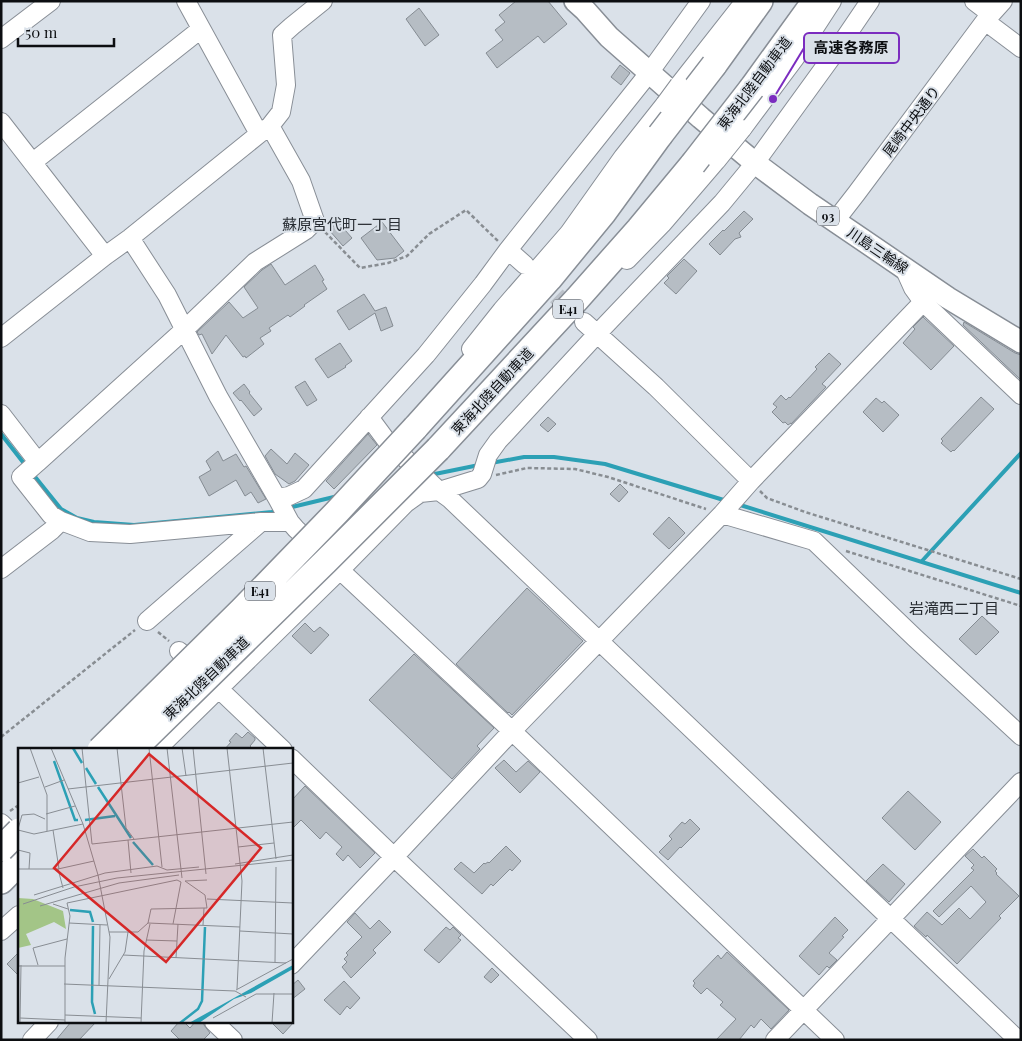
<svg xmlns="http://www.w3.org/2000/svg" width="1022" height="1041" viewBox="0 0 1022 1041" font-family="'Playfair Display','Noto Sans JP',serif">
	<rect width="100%" height="100%" fill="#dae1e9"/>
	<g fill="none" stroke-linecap="round" stroke-linejoin="round">
		<!-- stream -->
		<path stroke="#2ca0b5" stroke-width="4" d="M 1,434 L 26,466
			M 491,463 L 524,457 L 554,457 L 605,464 L 727,501
			M 32,473 L 61,509 L 77,518 L 94,522 L 134,525 L 272,512 L 279,510
			M 430,475 L 479,465
			M 737,504 L 1021,593
			M 288,508 L 338,496
			M 922,561 L 1021,453"/>
	</g>
	<!-- building -->
	<path fill="#b6bdc4" stroke="#858c93" d="M 516,1 L 548,1 L 567,24 L 544,43 L 538,36 L 497,68 L 486,53 L 503,40 L 495,30 L 505,22 L 499,15 Z
		M 419,8 L 439,35 L 425,46 L 406,19 Z
		M 620,65 L 630,73 L 621,85 L 611,77 Z
		M 744,211 L 753,219 L 739,233 L 741,237 L 735,239 L 720,255 L 709,244 L 723,230 L 724,231 Z
		M 338,222 L 352,238 L 343,246 L 329,230 Z
		M 382,222 L 404,251 L 395,258 L 377,260 L 361,238 Z
		M 684,259 L 697,271 L 676,294 L 664,283 L 669,278 L 667,276 Z
		M 271,264 L 285,285 L 315,265 L 324,280 L 322,281 L 327,289 L 304,305 L 305,306 L 290,317 L 288,315 L 269,328 L 271,331 L 260,338 L 264,344 L 246,358 L 245,356 L 243,357 L 226,335 L 212,354 L 202,334 L 199,335 L 197,332 L 229,302 L 243,318 L 258,308 L 244,287 L 262,270 Z
		M 364,294 L 375,311 L 386,307 L 393,326 L 381,331 L 375,313 L 349,330 L 337,311 Z
		M 923,317 L 954,346 L 931,370 L 903,343 L 915,329 L 913,327 Z
		M 964,322 L 1015,353 L 1021,355 L 1021,380 L 963,325 Z
		M 340,343 L 352,361 L 345,366 L 346,367 L 328,378 L 315,359 Z
		M 829,353 L 841,364 L 822,384 L 826,387 L 791,424 L 791,423 L 788,425 L 785,422 L 783,423 L 772,412 L 777,407 L 773,404 L 781,395 L 786,400 L 789,397 L 790,398 L 817,369 L 815,367 Z
		M 305,381 L 317,400 L 307,406 L 295,387 Z
		M 244,384 L 250,392 L 249,393 L 262,409 L 254,416 L 241,400 L 240,401 L 233,393 Z
		M 981,397 L 994,409 L 954,451 L 953,450 L 951,452 L 941,443 L 943,441 L 941,439 Z
		M 876,398 L 882,403 L 884,401 L 899,415 L 883,432 L 863,412 Z
		M 548,417 L 556,424 L 548,432 L 540,425 Z
		M 368,434 L 377,445 L 334,489 L 326,481 Z
		M 271,449 L 287,464 L 295,453 L 309,465 L 295,481 L 289,484 L 275,474 L 265,456 Z
		M 218,451 L 223,461 L 236,454 L 244,467 L 246,466 L 266,499 L 258,503 L 251,492 L 245,496 L 236,480 L 209,496 L 199,477 L 211,470 L 206,461 Z
		M 620,484 L 628,492 L 619,502 L 610,494 Z
		M 669,517 L 685,533 L 669,549 L 653,534 Z
		M 527,588 L 583,641 L 512,715 L 509,712 L 508,713 L 456,664 Z
		M 982,616 L 999,632 L 976,655 L 959,639 Z
		M 305,623 L 314,632 L 320,627 L 329,635 L 311,654 L 292,636 Z
		M 414,654 L 494,728 L 477,746 L 480,749 L 452,779 L 369,700 Z
		M 248,732 L 255,738 L 255,740 L 250,746 L 254,750 L 224,750 L 231,742 L 229,741 L 236,733 L 242,738 Z
		M 504,760 L 516,772 L 528,761 L 540,772 L 520,793 L 495,768 Z
		M 305,786 L 375,853 L 360,868 L 348,855 L 343,861 L 336,854 L 342,847 L 326,832 L 320,839 L 301,820 L 291,830 L 291,801 Z
		M 908,791 L 941,822 L 915,850 L 882,818 Z
		M 690,819 L 700,829 L 681,848 L 680,847 L 668,860 L 659,852 L 672,839 L 669,836 L 682,822 L 685,824 Z
		M 506,846 L 521,861 L 512,871 L 510,869 L 493,886 L 491,884 L 482,894 L 454,869 L 461,862 L 474,873 L 484,863 L 485,864 L 488,862 L 489,863 Z
		M 973,849 L 982,858 L 984,856 L 997,869 L 995,871 L 997,873 L 996,874 L 1019,896 L 999,916 L 1001,918 L 957,964 L 927,935 L 926,937 L 914,926 L 927,912 L 942,925 L 959,908 L 970,919 L 986,902 L 971,886 L 939,917 L 933,911 L 974,870 L 971,868 L 974,865 L 965,856 Z
		M 883,864 L 905,884 L 889,902 L 866,881 Z
		M 355,913 L 370,929 L 379,920 L 391,932 L 373,950 L 376,953 L 351,978 L 342,967 L 347,962 L 344,959 L 348,955 L 346,953 L 362,937 L 347,922 Z
		M 835,917 L 848,930 L 842,936 L 844,937 L 829,953 L 837,960 L 829,968 L 827,966 L 819,975 L 799,956 Z
		M 446,927 L 450,930 L 453,927 L 461,935 L 458,938 L 461,940 L 439,963 L 424,950 Z
		M 19,952 L 19,976 L 7,964 Z
		M 727,952 L 789,1010 L 771,1029 L 761,1019 L 754,1028 L 751,1025 L 739,1040 L 716,1040 L 736,1019 L 720,1005 L 723,1002 L 707,988 L 701,994 L 693,986 L 695,983 L 693,981 L 718,955 L 721,959 Z
		M 492,968 L 499,975 L 491,983 L 484,977 Z
		M 298,980 L 305,989 L 291,1000 L 291,986 Z
		M 344,981 L 360,998 L 350,1009 L 347,1006 L 340,1015 L 324,1000 Z
		M 71,1022 L 96,1022 L 79,1040 L 56,1040 Z
		M 179,1022 L 184,1022 L 190,1028 L 195,1022 L 204,1022 L 204,1025 L 210,1033 L 203,1040 L 180,1040 L 171,1031 Z
		M 271,1022 L 294,1022 L 283,1034 Z"/>
	<g fill="none" stroke-linecap="round" stroke-linejoin="round">
		<!-- minor-tunnel -->
		<path stroke="#bbc1c9" stroke-width="18" stroke-dasharray="18 9" stroke-linecap="butt" d="M 537,277 L 576,315"/>
		<!-- minor casing -->
		<g stroke="#888e96" stroke-width="20">
			<path id="minor" d="M 186,1 L 259,134
				M 974,1 L 991,14
				M 985,21 L 1021,48
				M 1,39 L 51,1
				M 679,85 L 745,1
				M 1,122 L 105,256
				M 742,129 L 795,58 L 832,1
				M 33,162 L 201,29
				M 835,221 L 856,194 L 985,21 L 1003,1
				M 130,238 L 167,295 L 218,396 L 277,498 L 289,496 L 304,489 L 426,355 L 483,284 L 508,250 L 649,73 L 701,1
				M 508,250 L 525,265
				M 627,260 L 663,223 L 717,160
				M 904,268 L 913,288 L 923,302 L 1021,395
				M 584,322 L 656,387 L 751,481
				M 1,338 L 105,256 L 130,238 L 259,134 L 270,126 L 281,112 L 286,85 L 282,35 L 292,26 L 323,1
				M 471,349 L 502,310 L 569,233 L 623,157 L 665,104
				M 1,414 L 38,462 L 184,330 L 255,262 L 306,230 L 315,221 L 301,181 L 270,126
				M 369,417 L 386,440 L 439,491 L 450,499 C 638,680 829,859 1018,1040
				M 38,462 L 21,477 L 51,515 L 61,521 L 90,532 L 130,534 L 261,522
				M 722,514 L 814,541 L 915,638 L 1021,736
				M 290,522 L 296,529 L 512,731 L 835,1040
				M 1,569 L 52,530 L 61,521
				M 147,621 L 261,522 L 290,522 L 277,498
				M 179,651 L 283,750
				M 156,750 L 340,570 L 406,503 L 420,493 L 439,491 L 478,479 L 482,474 L 488,455 L 498,441 L 597,334 L 722,203 L 755,163 L 834,54 L 870,1
				M 291,758 L 394,857 L 588,1040
				M 1,823 L 19,840
				M 1,931 L 19,915
				M 291,965 L 394,857 L 512,731 L 722,514 L 751,481 L 923,302
				M 214,1022 L 233,1040
				M 32,1040 L 49,1022
				M 775,1040 L 1021,782"/>
		</g>
		<!-- major casing -->
		<g stroke="#888e96" stroke-width="24">
			<path id="major" d="M 575,1 L 585,10 L 609,37 L 701,118 L 755,163 L 810,204 L 904,268 L 948,298 L 1021,342"/>
		</g>
		<!-- highway casing -->
		<g stroke="#888e96" stroke-width="28">
			<path id="highway" d="M 714,65 L 760,1
				M 752,88 L 815,1
				M 415,428 L 549,279 L 604,212 L 660,135
				M 438,449 L 577,299 L 639,229 L 693,164
				M 1,881 L 19,863"/>
		</g>
		<!-- path -->
		<path stroke="#888d92" stroke-width="2.5" stroke-dasharray="4 2.5" stroke-linecap="butt" d="M 325,232 L 360,268 L 388,263 L 407,256 L 429,234 L 466,210 L 498,241
			M 496,475 L 527,468 L 575,469 L 608,477 L 706,509
			M 760,491 L 767,498 L 805,512 L 1021,579
			M 846,551 L 1021,606
			M 158,632 L 169,641
			M 1,737 L 135,630
			M 10,811 L 19,805"/>
		<!-- minor -->
		<use href="#minor" stroke="#fff" stroke-width="18"/>
		<!-- major -->
		<use href="#major" stroke="#fff" stroke-width="21"/>
		<!-- highway -->
		<use href="#highway" stroke="#fff" stroke-width="25"/>
		<!-- minor-bridge casing -->
		<g stroke="#888e96" stroke-width="20" stroke-linecap="butt">
			<path id="minor-bridge" d="M 665,104 L 679,85
				M 717,160 L 742,129"/>
		</g>
		<!-- highway-bridge casing -->
		<g stroke="#888e96" stroke-width="28" stroke-linecap="butt">
			<path id="highway-bridge" d="M 660,135 L 714,65
				M 693,164 L 752,88
				M 100,750 L 241,611 L 337,512 L 415,428
				M 133,750 L 326,561 L 438,449
				M 1,849 L 19,831"/>
		</g>
		<!-- minor-bridge -->
		<use href="#minor-bridge" stroke="#fff" stroke-width="18"/>
		<!-- highway-bridge -->
		<use href="#highway-bridge" stroke="#fff" stroke-width="25"/>
	</g>
	<g text-anchor="middle" dominant-baseline="central" stroke-width="4" stroke-linejoin="round" paint-order="stroke">
		<!-- shield labels -->
		<g fill="#dae1e9" stroke="#4a4d52" stroke-width="1">
			<rect x="817" y="206.5" width="22" height="19" rx="4"/>
			<rect x="553" y="299.5" width="30" height="19" rx="4"/>
			<rect x="245" y="581.5" width="30" height="19" rx="4"/>
		</g>
		<g font-size="12" font-weight="bold" fill="#0c0e11">
			<text x="828" y="216">93</text>
			<text x="568" y="309">E41</text>
			<text x="260" y="591">E41</text>
		</g>
		<!-- street labels -->
		<g font-size="14" fill="#0c0e11" stroke="#dae1e9">
			<text transform="translate(754 83) rotate(-53)">東海北陸自動車道</text>
			<text transform="translate(911 121) rotate(-53)">尾崎中央通り</text>
			<text transform="translate(878 250) rotate(34)">川島三輪線</text>
			<text transform="translate(492 391) rotate(-47)">東海北陸自動車道</text>
			<text transform="translate(206 678) rotate(-44)">東海北陸自動車道</text>
		</g>
		<!-- neighbourhood labels -->
		<g font-size="15" fill="#272c32" stroke="#dae1e9">
			<text x="342" y="224">蘇原宮代町一丁目</text>
			<text x="954" y="608">岩滝西二丁目</text>
		</g>
	</g>
	<!-- overview -->
	<g transform="translate(18 748)">
		<rect width="275" height="275" fill="#dae1e9"/>
		<path d="M 0,150 L 15,151 L 45,163 L 48,181 L 36,174 L 8,186 L 13,197 L 0,200 Z" fill="#a3c587"/>
		<path d="M 275,217 L 275,221 L 233,245 L 216,251 L 181,275 L 171,275 Z" fill="#2ca0b5"/>
		<path fill="none" stroke="#2ca0b5" stroke-width="2.5" d="M 55,0 L 64,15M 36,13 L 57,72 L 60,72M 68,20 L 78,36M 80,39 L 113,90M 67,72 L 97,68M 115,94 L 135,117M 52,162 L 72,164 L 75,174M 75,178 L 74,254 L 77,266M 162,275 L 180,261 L 184,253 L 187,179"/>
		<path fill="none" stroke="#888d93" stroke-width="1" d="M 12,0 L 29,47 L 29,83M 33,0 L 65,76 L 80,127 L 92,189 L 88,275M 64,0 L 74,96M 99,0 L 108,80 L 116,91M 131,0 L 144,119M 149,0 L 164,130M 164,0 L 168,28M 175,0 L 188,126M 209,0 L 224,133 L 219,241M 245,0 L 258,111M 0,35 L 21,29M 27,39 L 46,32M 50,41 L 275,15M 28,66 L 57,58M 0,81 L 4,67 L 16,66 L 27,71M 0,82 L 16,86 L 65,76M 35,82 L 41,121M 110,92 L 113,125M 74,96 L 275,74M 220,99 L 256,95M 0,102 L 12,105 L 11,121M 217,116 L 275,107M 0,121 L 40,121 L 76,113M 40,121 L 45,140M 167,133 L 187,147 L 189,160 L 186,160M 167,133 L 189,132M 16,147 L 87,125 L 139,118 L 149,122 L 181,119M 189,151 L 275,155M 49,155 L 159,132 L 163,134 L 155,176M 5,156 L 56,139 L 99,130 L 275,112M 35,156 L 50,161M 22,158 L 101,135 L 161,127M 51,175 L 89,177M 130,175 L 133,161 L 186,160 L 185,177M 222,183 L 275,186M 91,184 L 120,184 L 130,175 L 222,179M 128,192 L 159,193M 105,207 L 268,215M 158,210 L 160,176M 257,214 L 258,119M 20,217 L 15,200 L 49,191M 0,218 L 47,218M 91,231 L 107,204 L 110,184M 46,236 L 217,243 L 228,249M 81,237 L 82,177M 218,242 L 275,211M 47,267 L 123,270M 2,270 L 47,272M 195,270 L 238,246 L 275,246M 2,275 L 3,217M 47,275 L 47,210 L 52,168 L 49,155M 123,275 L 126,203 L 132,176M 254,275 L 256,245"/>
		<path fill="#d62828" fill-opacity="0.15" stroke="#d62828" stroke-width="2.5" d="M 131,6 L 243,100 L 148,214 L 36,120 Z"/>
		<rect width="275" height="275" fill="none" stroke="#0c0e11" stroke-width="2.5"/>
	</g>
	<!-- callouts -->
	<path fill="none" stroke="#7b2cbf" stroke-width="2" d="M773 99L804 48"/>
	<circle fill="#7b2cbf" stroke="#dae1e9" stroke-width="2" cx="773" cy="99" r="5"/>
	<rect fill="#dae1e9" stroke="#7b2cbf" stroke-width="2" x="804" y="33" width="95" height="30" rx="5"/>
	<g font-size="15" text-anchor="middle" font-weight="bold" fill="#0c0e11">
		<text x="851" y="53">高速各務原</text>
	</g>
	<!-- border -->
	<rect width="1022" height="1041" fill="none" stroke="#0c0e11" stroke-width="5"/>
	<!-- scale -->
	<path d="M18 38v8h96v-8" fill="none" stroke="#0c0e11" stroke-width="2.5"/>
	<text x="25" y="38" font-size="15" fill="#0c0e11" stroke="#dae1e9" stroke-width="4" paint-order="stroke">50 m</text>
</svg>
